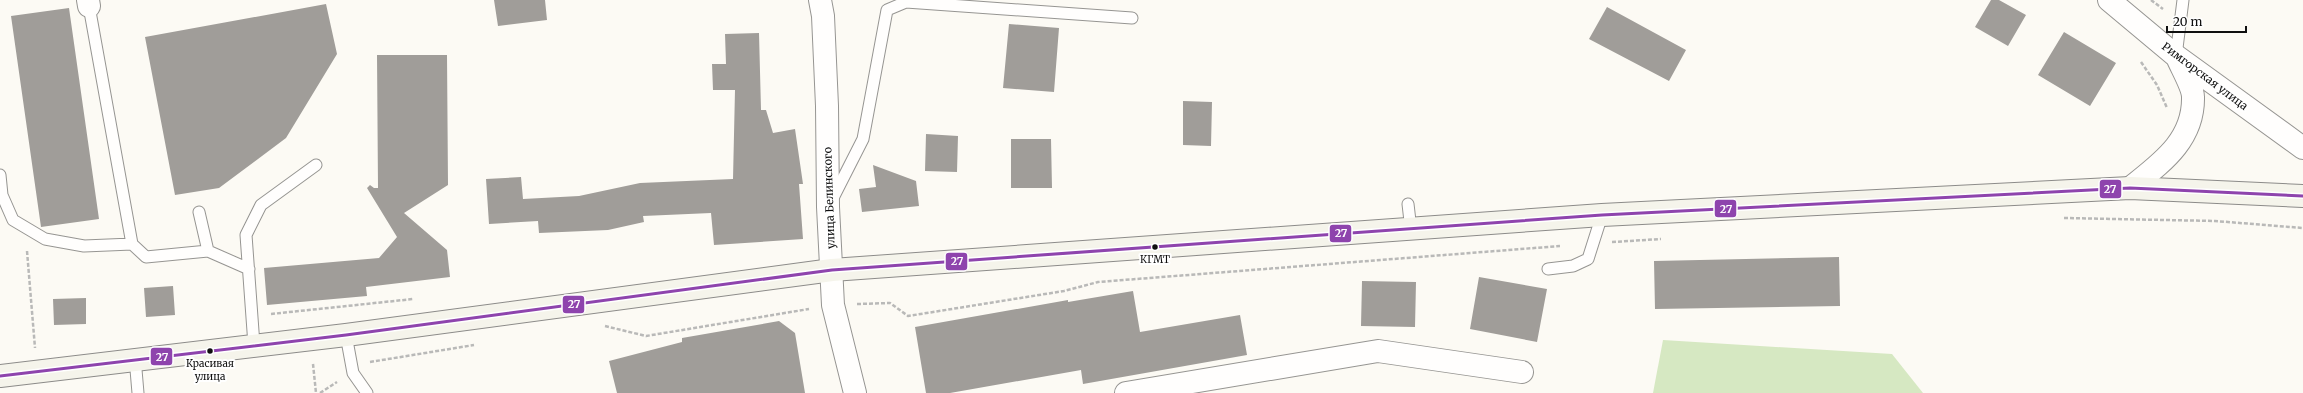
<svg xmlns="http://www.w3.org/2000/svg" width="2303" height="393" viewBox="0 0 2303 393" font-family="Merriweather,serif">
	<rect width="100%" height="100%" fill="#fcfaf4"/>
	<!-- forest -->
	<path fill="#d6e8c2" d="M 1663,340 L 1892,354 L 1923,393 L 1653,393 Z"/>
	<!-- building -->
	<path fill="#a09d99" d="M 494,0 L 545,0 L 547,20 L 498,26 Z
		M 1991,0 L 1999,0 L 2026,15 L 2008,46 L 1975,27 Z
		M 326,4 L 337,54 L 286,138 L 219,188 L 175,195 L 145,37 Z
		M 1607,7 L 1686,50 L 1669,81 L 1589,39 Z
		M 69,8 L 99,219 L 41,227 L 11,16 Z
		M 1009,24 L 1059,28 L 1054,92 L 1003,88 Z
		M 2064,32 L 2116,63 L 2090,106 L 2038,75 Z
		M 759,33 L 761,110 L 766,110 L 773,133 L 795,129 L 803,184 L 799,184 L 803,239 L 714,245 L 711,213 L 643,216 L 644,222 L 608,230 L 539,233 L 538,221 L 489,224 L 486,179 L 521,177 L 523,199 L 579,196 L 640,183 L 733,179 L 735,90 L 713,90 L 712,64 L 726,64 L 725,34 Z
		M 377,55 L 447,55 L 448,185 L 404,213 L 447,250 L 450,277 L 366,287 L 367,296 L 267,305 L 264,268 L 379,258 L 397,237 L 367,188 L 370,185 L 374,188 L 378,188 Z
		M 1183,101 L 1212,102 L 1211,146 L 1183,145 Z
		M 926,134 L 958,136 L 957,172 L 925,171 Z
		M 1011,139 L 1051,139 L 1052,188 L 1011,188 Z
		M 873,165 L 916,181 L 919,206 L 862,212 L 859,189 L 876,187 Z
		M 1839,257 L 1840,306 L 1655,309 L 1654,261 Z
		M 1479,277 L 1547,289 L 1537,342 L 1470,329 Z
		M 1362,281 L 1416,282 L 1415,327 L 1361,326 Z
		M 173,286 L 175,315 L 146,317 L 144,288 Z
		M 1133,291 L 1140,332 L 1240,315 L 1247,355 L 1083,384 L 1081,370 L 950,393 L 926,393 L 915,327 L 1068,300 L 1068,302 Z
		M 86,298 L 86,324 L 54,325 L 53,299 Z
		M 779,321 L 795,333 L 805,393 L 617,393 L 609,361 L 682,342 L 682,338 Z"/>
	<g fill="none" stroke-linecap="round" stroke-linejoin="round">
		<!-- lane casing -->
		<g stroke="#969592" stroke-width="13">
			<path id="lane" d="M 89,6 L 132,244 L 146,257 L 208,251
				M 2176,56 L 2183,0
				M 0,175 L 2,195 L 13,220 L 45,239 L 84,246 L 132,244
				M 832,200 L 863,139 L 887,10 L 906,2 L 1132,18
				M 1408,204 L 1411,230
				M 199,212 L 208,251 L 249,269
				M 1548,269 L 1573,266 L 1588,259 L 1602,215
				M 346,335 L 353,373 L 367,393
				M 254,345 L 246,235 L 261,205 L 316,165
				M 135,358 L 138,393"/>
		</g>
		<!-- street casing -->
		<g stroke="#969592" stroke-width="24">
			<path id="street" d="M 88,0 L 89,6
				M 820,0 L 823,16 L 827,106 L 828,207 L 833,305 L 855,393
				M 2109,0 L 2176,56 L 2303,148
				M 2130,188 C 2160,164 2194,141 2193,97 C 2193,87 2181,67 2177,57
				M 1126,393 L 1378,351 L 1522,372"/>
		</g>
		<!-- secondary casing -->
		<g stroke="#8c8b89" stroke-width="24">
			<path id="secondary" d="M 0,376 L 346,335 L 832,270 L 1602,215 L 2130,188 L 2303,196"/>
		</g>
		<!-- path -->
		<path stroke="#b9b9b8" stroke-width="2.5" stroke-dasharray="4 2" stroke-linecap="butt" d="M 2151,0 L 2163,9
			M 2141,62 L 2157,85 L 2167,108
			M 2064,218 L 2215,221 L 2303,228
			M 1612,242 L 1661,239
			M 27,251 L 35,348
			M 857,304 L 890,303 L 908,316 L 1064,291 L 1098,282 L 1560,246
			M 271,314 L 413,299
			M 605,326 L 646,336 L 809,309
			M 370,362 L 474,345
			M 313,364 L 316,393
			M 320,393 L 337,382"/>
		<!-- lane -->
		<use href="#lane" stroke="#fffefd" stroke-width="11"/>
		<!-- street -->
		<use href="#street" stroke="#fffefd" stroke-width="22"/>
		<!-- secondary -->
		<use href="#secondary" stroke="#f5f4eb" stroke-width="22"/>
		<!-- bus-1 casing -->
		<g stroke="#fff" stroke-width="6">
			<path id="bus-1" d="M 0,376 L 346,335 L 832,270 L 1602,215 L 2130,188 L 2303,196"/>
		</g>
		<!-- bus-1 -->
		<use href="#bus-1" stroke="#8e44ad" stroke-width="3"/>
	</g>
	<!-- markers -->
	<g fill="#0f0f0f" stroke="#fff" stroke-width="1.5">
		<circle cx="1155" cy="247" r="3.5"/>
		<circle cx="210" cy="351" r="3.5"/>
	</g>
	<g text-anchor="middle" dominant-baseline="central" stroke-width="4" stroke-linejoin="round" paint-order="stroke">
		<!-- bus labels -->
		<g font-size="10" fill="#0f0f0f" stroke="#fff">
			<text x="1155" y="259">КГМТ</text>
			<text x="210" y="363">Красивая<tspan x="210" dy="13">улица</tspan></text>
		</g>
		<!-- street labels -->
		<g font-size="11" fill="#0f0f0f" stroke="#fff">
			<text transform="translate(2205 76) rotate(37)">Римгорская улица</text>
			<text transform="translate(829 198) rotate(-92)">улица Белинского</text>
		</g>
	</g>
	<g stroke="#fff" stroke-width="1.5">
		<rect x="2099" y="179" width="23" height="20" rx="4" fill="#8e44ad"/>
		<rect x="1714" y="199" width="23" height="19" rx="4" fill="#8e44ad"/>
		<rect x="1329" y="224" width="23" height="19" rx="4" fill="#8e44ad"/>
		<rect x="945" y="252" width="23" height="19" rx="4" fill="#8e44ad"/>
		<rect x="562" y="295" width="23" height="19" rx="4" fill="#8e44ad"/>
		<rect x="150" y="347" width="23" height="19" rx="4" fill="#8e44ad"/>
	</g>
	<g font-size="11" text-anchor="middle" font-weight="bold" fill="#fff">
		<text x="2110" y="193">27</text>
		<text x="1726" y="213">27</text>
		<text x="1341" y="237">27</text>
		<text x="957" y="265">27</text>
		<text x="574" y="308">27</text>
		<text x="162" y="361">27</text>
	</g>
	<!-- scale -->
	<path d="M2167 26v6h79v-6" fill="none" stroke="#0f0f0f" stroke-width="2"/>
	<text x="2173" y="26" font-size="12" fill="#0f0f0f" stroke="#ffffff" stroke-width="3" paint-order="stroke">20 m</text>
</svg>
